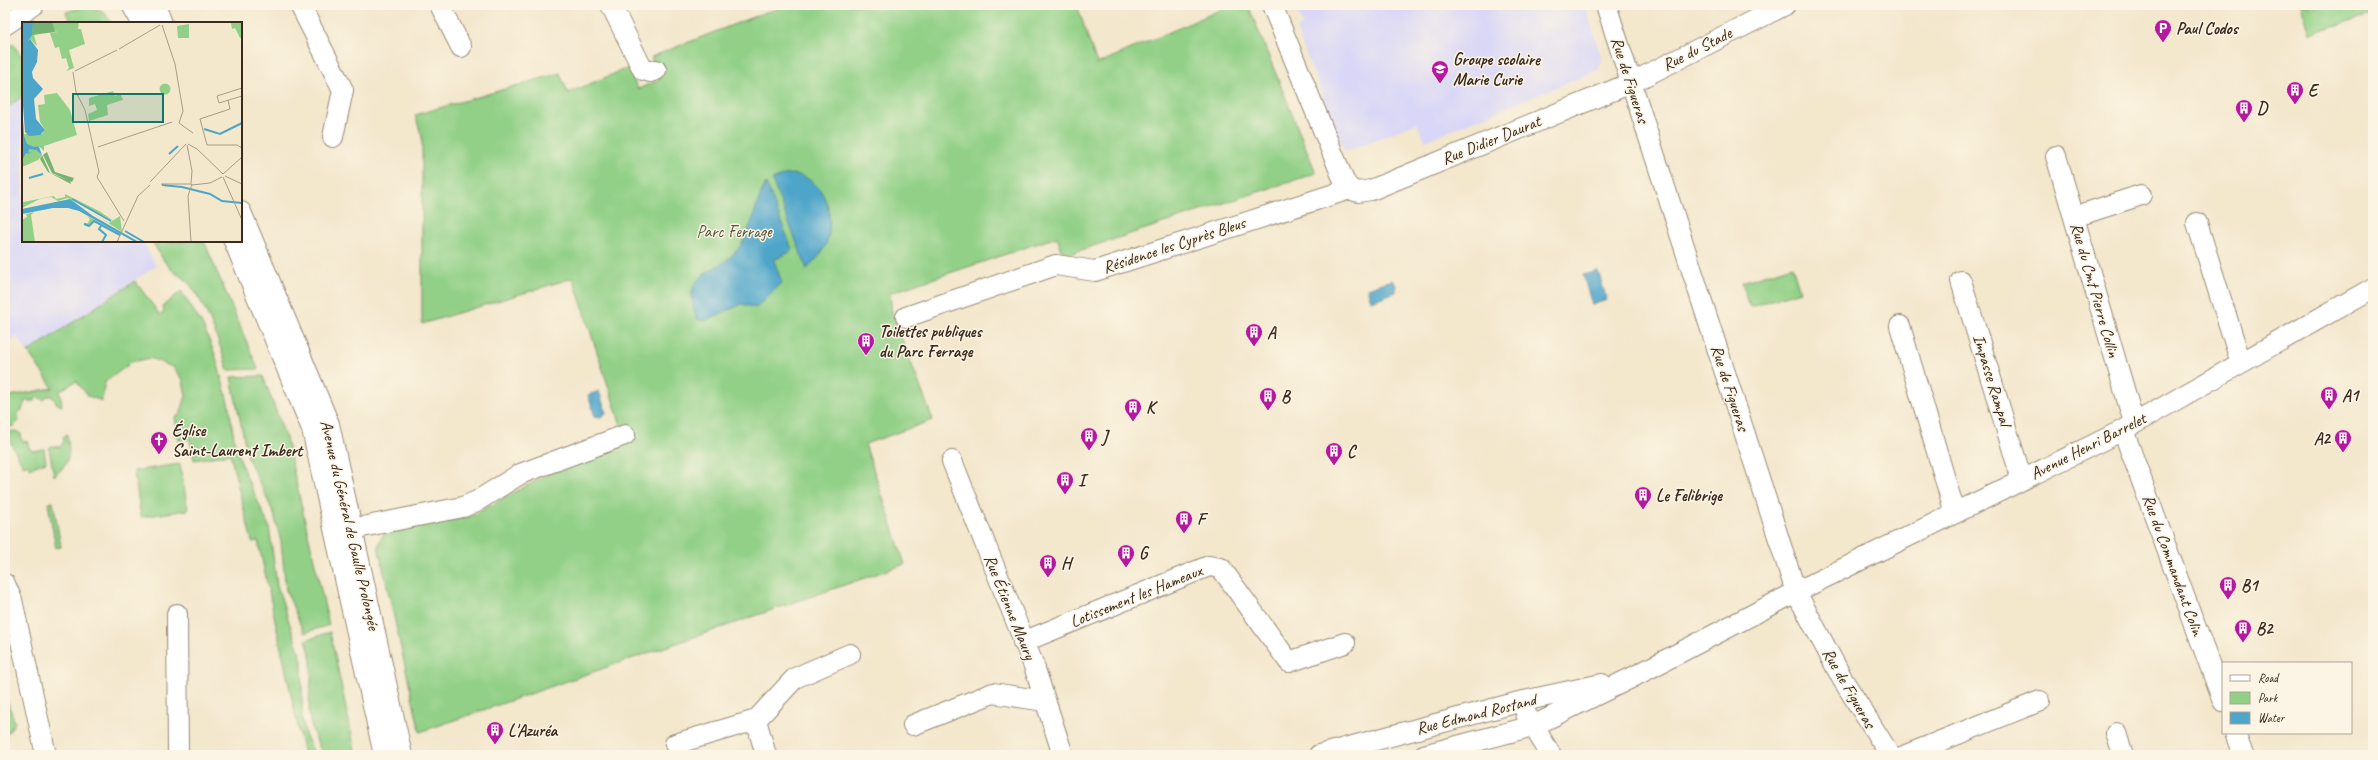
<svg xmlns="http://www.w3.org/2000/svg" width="2378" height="760" viewBox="0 0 2378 760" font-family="Caveat,sans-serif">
	<rect width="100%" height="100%" fill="#fcf5e5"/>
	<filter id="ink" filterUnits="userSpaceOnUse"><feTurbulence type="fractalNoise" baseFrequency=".025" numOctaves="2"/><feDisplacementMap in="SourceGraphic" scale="8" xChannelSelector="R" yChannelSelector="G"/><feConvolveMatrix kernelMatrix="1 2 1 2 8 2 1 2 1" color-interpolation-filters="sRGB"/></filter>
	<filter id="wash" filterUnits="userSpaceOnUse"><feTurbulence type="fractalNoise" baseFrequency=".012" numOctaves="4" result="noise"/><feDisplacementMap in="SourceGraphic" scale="16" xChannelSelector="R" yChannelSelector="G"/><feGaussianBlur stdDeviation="0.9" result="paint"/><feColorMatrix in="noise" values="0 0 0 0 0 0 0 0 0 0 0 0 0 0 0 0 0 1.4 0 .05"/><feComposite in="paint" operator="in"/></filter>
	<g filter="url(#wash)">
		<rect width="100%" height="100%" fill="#f3e7cc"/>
		<!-- built -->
		<path fill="#d9d7f7" d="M 1294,5 L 1585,5 L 1602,60 L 1598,70 L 1425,141 L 1417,123 L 1345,152 L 1296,29 L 1303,25 Z
			M 23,96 L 23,241 L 143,241 L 156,266 L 28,352 L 17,337 L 5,344 L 5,109 Z"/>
		<!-- green -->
		<path fill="#92d087" stroke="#667d52" d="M 793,5 L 1077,5 L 1097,64 L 1231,5 L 1248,5 L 1316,173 L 1063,256 L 1057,237 L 890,293 L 892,313 L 933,420 L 865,444 L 905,564 L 420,732 L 378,546 L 385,531 L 469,517 L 548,474 L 627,444 L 573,278 L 422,324 L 422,137 L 415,115 L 560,73 L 568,93 L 628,68 L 638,89 L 659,80 L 651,57 L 763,13 Z
			M 2301,5 L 2373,5 L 2373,14 L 2310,33 Z
			M 86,6 L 103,11 L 112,23 L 70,21 L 66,12 Z
			M 13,44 L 23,58 L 23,96 L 5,109 L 5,50 Z
			M 152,241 L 204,241 L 258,369 L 228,370 C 218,339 208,308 188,282 C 184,277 177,275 173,271 C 164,263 158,251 152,241 Z
			M 1792,266 L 1800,291 L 1750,307 L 1742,282 Z
			M 135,281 L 160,315 L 164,312 L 163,306 L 181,291 L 202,324 L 215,354 L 229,406 L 235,445 L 244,471 L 269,526 L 277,586 L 302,660 L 302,716 L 305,734 L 315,755 L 304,755 L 258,541 L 252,542 L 230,454 L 194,460 L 190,439 L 179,441 L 175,417 L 180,415 L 186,396 L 183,380 L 173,367 L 150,358 L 128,363 L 128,365 L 105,382 L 102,401 L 88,396 L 76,381 L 60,391 L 62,406 L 57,404 L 52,396 L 47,396 L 44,400 L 38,397 L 34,401 L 25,401 L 22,410 L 18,413 L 19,421 L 14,426 L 5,428 L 7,408 L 5,408 L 5,397 L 53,388 L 28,352 Z
			M 263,376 L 286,438 L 329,625 L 304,633 L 286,590 L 281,542 L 274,514 L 248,458 L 231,377 Z
			M 16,431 L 21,434 L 22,441 L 28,442 L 29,448 L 33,451 L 44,449 L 46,462 L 30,468 L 28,464 L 23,466 L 5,432 Z
			M 67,434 C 70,455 71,462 54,476 L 49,448 L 52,446 L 60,447 L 64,441 L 63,437 Z
			M 180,464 L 188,510 L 141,517 L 134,471 Z
			M 53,502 L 61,547 L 56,548 L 48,503 Z
			M 330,632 L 356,755 L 323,755 C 317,742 309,726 309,711 C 309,682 316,670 306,640 Z
			M 5,694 L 15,723 L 5,737 Z"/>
		<!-- water -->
		<path fill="#4da5ca" stroke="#446874" d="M 787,174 C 823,173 836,212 827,242 C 823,253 815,261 807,269 L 772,180 Z
			M 766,183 L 792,249 L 790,252 L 774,260 L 782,283 L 756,308 L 742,304 L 704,321 L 697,319 C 677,269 720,276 741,245 C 753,227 755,202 766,183 Z
			M 1598,271 L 1607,300 L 1592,305 L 1583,275 Z
			M 1392,280 L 1396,285 L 1396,292 L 1371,301 L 1367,288 Z
			M 599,391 L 606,413 L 601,417 L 595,416 L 588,395 Z"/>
	</g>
	<g filter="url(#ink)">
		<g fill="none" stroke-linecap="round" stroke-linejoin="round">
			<!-- minor casing -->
			<g stroke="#978875" stroke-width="22">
				<path id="minor" d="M 132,5 L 142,23
					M 155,5 L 162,23
					M 300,5 L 343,90 L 333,137
					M 440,5 L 461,47
					M 611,5 L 643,70 L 650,72 L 656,70
					M 1272,5 L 1344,181 L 1350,189
					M 1606,5 L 1796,592 L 1843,680 L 1890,755
					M 5,25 L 34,5
					M 2056,156 L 2134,423
					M 1350,189 L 1358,192 L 1371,190 L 1631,83 L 1785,5
					M 241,212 L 329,424 L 402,755
					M 2074,217 L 2141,195
					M 2197,223 L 2241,363
					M 234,241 L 312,429 L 384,755
					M 1961,281 L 2022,480
					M 906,317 L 1056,265 L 1095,271 L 1350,189
					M 1900,326 L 1955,513
					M 2123,430 L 2223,701
					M 952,461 L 1034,666 L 1063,755
					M 352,529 L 463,507 L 477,501 L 520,474 L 625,435
					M 5,584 L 12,600 L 46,755
					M 177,614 L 178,755
					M 1023,642 L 1209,566 L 1221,568 L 1289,662 L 1345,643
					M 1526,714 L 1551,755
					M 756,720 L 795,678 L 850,654
					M 913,725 L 993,693 L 1045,701
					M 2116,733 L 2123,755
					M 2235,733 L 2243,755
					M 675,744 L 756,720 L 766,755
					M 1319,755 L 1519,702 L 1602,684
					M 1424,755 L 1533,726 L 1633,677 L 1796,592 L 2123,430 L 2373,288
					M 1906,755 L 2040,701"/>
			</g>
			<!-- minor -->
			<use href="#minor" stroke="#fff" stroke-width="20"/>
		</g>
	</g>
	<!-- icons -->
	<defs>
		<g id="parking-pin" transform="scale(0.9)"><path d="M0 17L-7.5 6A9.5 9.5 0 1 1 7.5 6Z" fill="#b5179e" stroke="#fcf5e5"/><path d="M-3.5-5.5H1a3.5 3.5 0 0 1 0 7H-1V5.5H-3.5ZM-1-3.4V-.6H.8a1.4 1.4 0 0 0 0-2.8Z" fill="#fff"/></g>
		<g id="school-pin" transform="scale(0.9)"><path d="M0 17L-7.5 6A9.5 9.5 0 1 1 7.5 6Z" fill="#b5179e" stroke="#fcf5e5"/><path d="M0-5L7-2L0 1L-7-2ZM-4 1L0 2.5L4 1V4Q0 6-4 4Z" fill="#fff"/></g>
		<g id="building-pin" transform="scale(0.9)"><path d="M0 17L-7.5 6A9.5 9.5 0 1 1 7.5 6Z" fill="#b5179e" stroke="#fcf5e5"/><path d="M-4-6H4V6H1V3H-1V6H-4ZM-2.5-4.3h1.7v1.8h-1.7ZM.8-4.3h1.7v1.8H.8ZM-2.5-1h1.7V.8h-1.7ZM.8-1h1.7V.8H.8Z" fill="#fff"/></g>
		<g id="church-pin" transform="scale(0.9)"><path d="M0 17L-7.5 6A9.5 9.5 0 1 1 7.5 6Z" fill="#b5179e" stroke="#fcf5e5"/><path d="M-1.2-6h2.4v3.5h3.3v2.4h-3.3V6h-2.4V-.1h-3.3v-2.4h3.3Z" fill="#fff"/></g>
	</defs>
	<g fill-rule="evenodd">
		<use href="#parking-pin" x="2163" y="28"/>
		<use href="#school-pin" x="1440" y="69"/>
		<use href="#building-pin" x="2295" y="90"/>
		<use href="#building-pin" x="2244" y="108"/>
		<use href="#building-pin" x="1254" y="332"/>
		<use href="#building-pin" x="866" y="341"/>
		<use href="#building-pin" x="2329" y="395"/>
		<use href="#building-pin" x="1268" y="396"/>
		<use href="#building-pin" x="1133" y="407"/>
		<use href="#building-pin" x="1089" y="436"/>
		<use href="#building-pin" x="2343" y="438"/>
		<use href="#church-pin" x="159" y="440"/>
		<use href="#building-pin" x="1334" y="451"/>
		<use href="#building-pin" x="1065" y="480"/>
		<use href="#building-pin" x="1643" y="495"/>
		<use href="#building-pin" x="1184" y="519"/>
		<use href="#building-pin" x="1126" y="553"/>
		<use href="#building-pin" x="1048" y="563"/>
		<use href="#building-pin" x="2228" y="585"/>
		<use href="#building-pin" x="2243" y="628"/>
		<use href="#building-pin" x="495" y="730"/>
	</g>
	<g text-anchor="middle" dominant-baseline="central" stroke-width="3" stroke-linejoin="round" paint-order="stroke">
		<!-- poi labels -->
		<g font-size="17" font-weight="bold" fill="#3b2a1e" stroke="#fcf5e5" text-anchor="start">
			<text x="2176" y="28">Paul Codos</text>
			<text x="1453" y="59">Groupe scolaire<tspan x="1453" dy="20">Marie Curie</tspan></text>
			<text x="2308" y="90">E</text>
			<text x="2257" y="108">D</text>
			<text x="879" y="331">Toilettes publiques<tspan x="879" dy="20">du Parc Ferrage</tspan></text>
			<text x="1267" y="332">A</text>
			<text x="2342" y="395">A1</text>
			<text x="1281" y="396">B</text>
			<text x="1146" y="407">K</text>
			<text x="172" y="430">Église<tspan x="172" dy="20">Saint-Laurent Imbert</tspan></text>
			<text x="1102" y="436">J</text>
			<text x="2330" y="438" text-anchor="end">A2</text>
			<text x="1347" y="451">C</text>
			<text x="1078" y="480">I</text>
			<text x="1656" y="495">Le Felibrige</text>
			<text x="1197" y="519">F</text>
			<text x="1139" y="553">G</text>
			<text x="1061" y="563">H</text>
			<text x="2241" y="585">B1</text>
			<text x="2256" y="628">B2</text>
			<text x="508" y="730">L'Azuréa</text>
		</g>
		<!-- street labels -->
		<g font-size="17" fill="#3b2a1e" stroke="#fcf5e5">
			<text transform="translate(1697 49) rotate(-27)">Rue du Stade</text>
			<text transform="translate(1630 80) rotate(72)">Rue de Figueras</text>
			<text transform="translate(1491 140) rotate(-22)">Rue Didier Daurat</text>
			<text transform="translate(1174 245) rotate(-18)">Résidence les Cyprès Bleus</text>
			<text transform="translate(2095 290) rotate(74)">Rue du Cmt Pierre Collin</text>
			<text transform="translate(1992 380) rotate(73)">Impasse Rampal</text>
			<text transform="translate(1730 388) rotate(72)">Rue de Figueras</text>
			<text transform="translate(2088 446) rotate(-27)">Avenue Henri Barrelet</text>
			<text transform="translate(350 525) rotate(77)">Avenue du Général de Gaulle Prolongée</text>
			<text transform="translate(2173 565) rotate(70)">Rue du Commandant Colin</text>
			<text transform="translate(1136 596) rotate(-22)">Lotissement les Hameaux</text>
			<text transform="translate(1010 607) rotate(68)">Rue Étienne Maury</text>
			<text transform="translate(1849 688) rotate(60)">Rue de Figueras</text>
			<text transform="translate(1476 714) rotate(-14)">Rue Edmond Rostand</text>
		</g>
		<!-- park labels -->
		<g font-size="17" fill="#515438" stroke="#fcf5e5">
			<text x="734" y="231">Parc Ferrage</text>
		</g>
	</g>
	<!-- overview -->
	<g transform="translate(22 22)">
		<rect width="220" height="220" fill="#f3e7cc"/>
		<path d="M 0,0 L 57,0 L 56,7 L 59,7 L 63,22 L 47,28 L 52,46 L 44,49 L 47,46 L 44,36 L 40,37 L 37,25 L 33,26 L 28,11 L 36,10 L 28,9 L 12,13 L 15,24 L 8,17 L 0,33 ZM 203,0 L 220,0 L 220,15 L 218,16 L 213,6 L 210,7 L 209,1 ZM 167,2 L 167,16 L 156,16 L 155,4 ZM137.5 67a5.5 5.5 0 1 1 11 0a5.5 5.5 0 1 1-11 0ZM 91,69 L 93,74 L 98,71 L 101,78 L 85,83 L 86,93 L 67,99 L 66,92 L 75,88 L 73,82 L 67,84 L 67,76 ZM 35,71 L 48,88 L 55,113 L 22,124 L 22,129 L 17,124 L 14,128 L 20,133 L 16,138 L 0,145 L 0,84 L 2,112 L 20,112 L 23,108 L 18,100 L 16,83 L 23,82 L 22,73 ZM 43,172 L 77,189 L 92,199 L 46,176 L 36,179 L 29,175 L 18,177 L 0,186 L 1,180 L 32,174 L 34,177 L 43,175 ZM 12,190 L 9,193 L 13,220 L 0,220 L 0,198 L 5,195 L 4,192 ZM 74,193 L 87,201 L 98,194 L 100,210 ZM 65,194 L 99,212 L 98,214 L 73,199 L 65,204 L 62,201 L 66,201 L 68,197 Z" fill="#92d087"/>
		<path d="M 11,0 L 30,0 L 33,10 L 10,13 ZM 25,130 L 33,150 L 52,156 L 50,160 L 30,151 L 21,133 ZM 20,133 L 28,151 L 48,159 L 49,162 L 26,150 L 18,137 Z" fill="#75b274"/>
		<path d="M 0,0 L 11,0 L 10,13 L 4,22 L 8,17 L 16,28 L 15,40 L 10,50 L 11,56 L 21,67 L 12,77 L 14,97 L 23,108 L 18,113 L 7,114 L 3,110 L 0,70 ZM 0,84 L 2,114 L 5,122 L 12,125 L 21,124 L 17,125 L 20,133 L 14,128 L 7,127 L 6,131 L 9,130 L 7,132 L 4,131 L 0,138 ZM 48,177 L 71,194 L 117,220 L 113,220 L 57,189 L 46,186 L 31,186 L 0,192 L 0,187 Z" fill="#4da5ca"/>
		<path fill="none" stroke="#4da5ca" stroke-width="2" d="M 182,107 L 198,112 L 220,101M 147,132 L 156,124M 7,156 L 21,152M 140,163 L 160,165 L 188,172 L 200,179 L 220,181M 50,177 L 89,199M 62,202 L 67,204 L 72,199 L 98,213M 79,204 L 77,207 L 84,213 L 80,220M 103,209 L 122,220"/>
		<path fill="none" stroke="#a99b86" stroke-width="1" d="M 140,3 L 153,42 L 161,89 L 157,101 L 171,111M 97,27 L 138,3M 53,49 L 95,28M 51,50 L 54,70 L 63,88 L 77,150 L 75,155 L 102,199M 220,66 L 195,74 L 197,81 L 220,74M 166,122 L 175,127 L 201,152M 165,123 L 170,149 L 169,161M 185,123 L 178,97 L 208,87 L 206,78M 185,123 L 215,123 L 220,126M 76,125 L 150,100M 201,152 L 220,135M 203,154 L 220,162M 201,155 L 220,198M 128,160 L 164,122M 139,162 L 170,162 L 166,174 L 169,220M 170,163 L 188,161 L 200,155M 95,220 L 116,174 L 128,163"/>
		<path fill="#0f766e" fill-opacity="0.15" stroke="#0f766e" stroke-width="2" d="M 51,72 L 141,72 L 141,100 L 51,100 Z"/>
		<rect width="220" height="220" fill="none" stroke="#3b2a1e" stroke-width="2"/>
	</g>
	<!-- margin -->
	<rect width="2378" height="760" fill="none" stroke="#fcf5e5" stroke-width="20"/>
	<!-- legend -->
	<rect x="2222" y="662" width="130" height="72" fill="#fcf5e5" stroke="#afa495"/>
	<rect x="2230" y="675" width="20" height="6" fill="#ffffff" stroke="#afa495"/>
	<text x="2258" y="682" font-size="12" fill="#3b2a1e">Road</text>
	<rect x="2230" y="692" width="20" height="12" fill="#92d087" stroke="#afa495"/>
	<text x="2258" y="702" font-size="12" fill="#3b2a1e">Park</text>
	<rect x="2230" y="712" width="20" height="12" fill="#4da5ca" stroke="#afa495"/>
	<text x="2258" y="722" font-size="12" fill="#3b2a1e">Water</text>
</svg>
